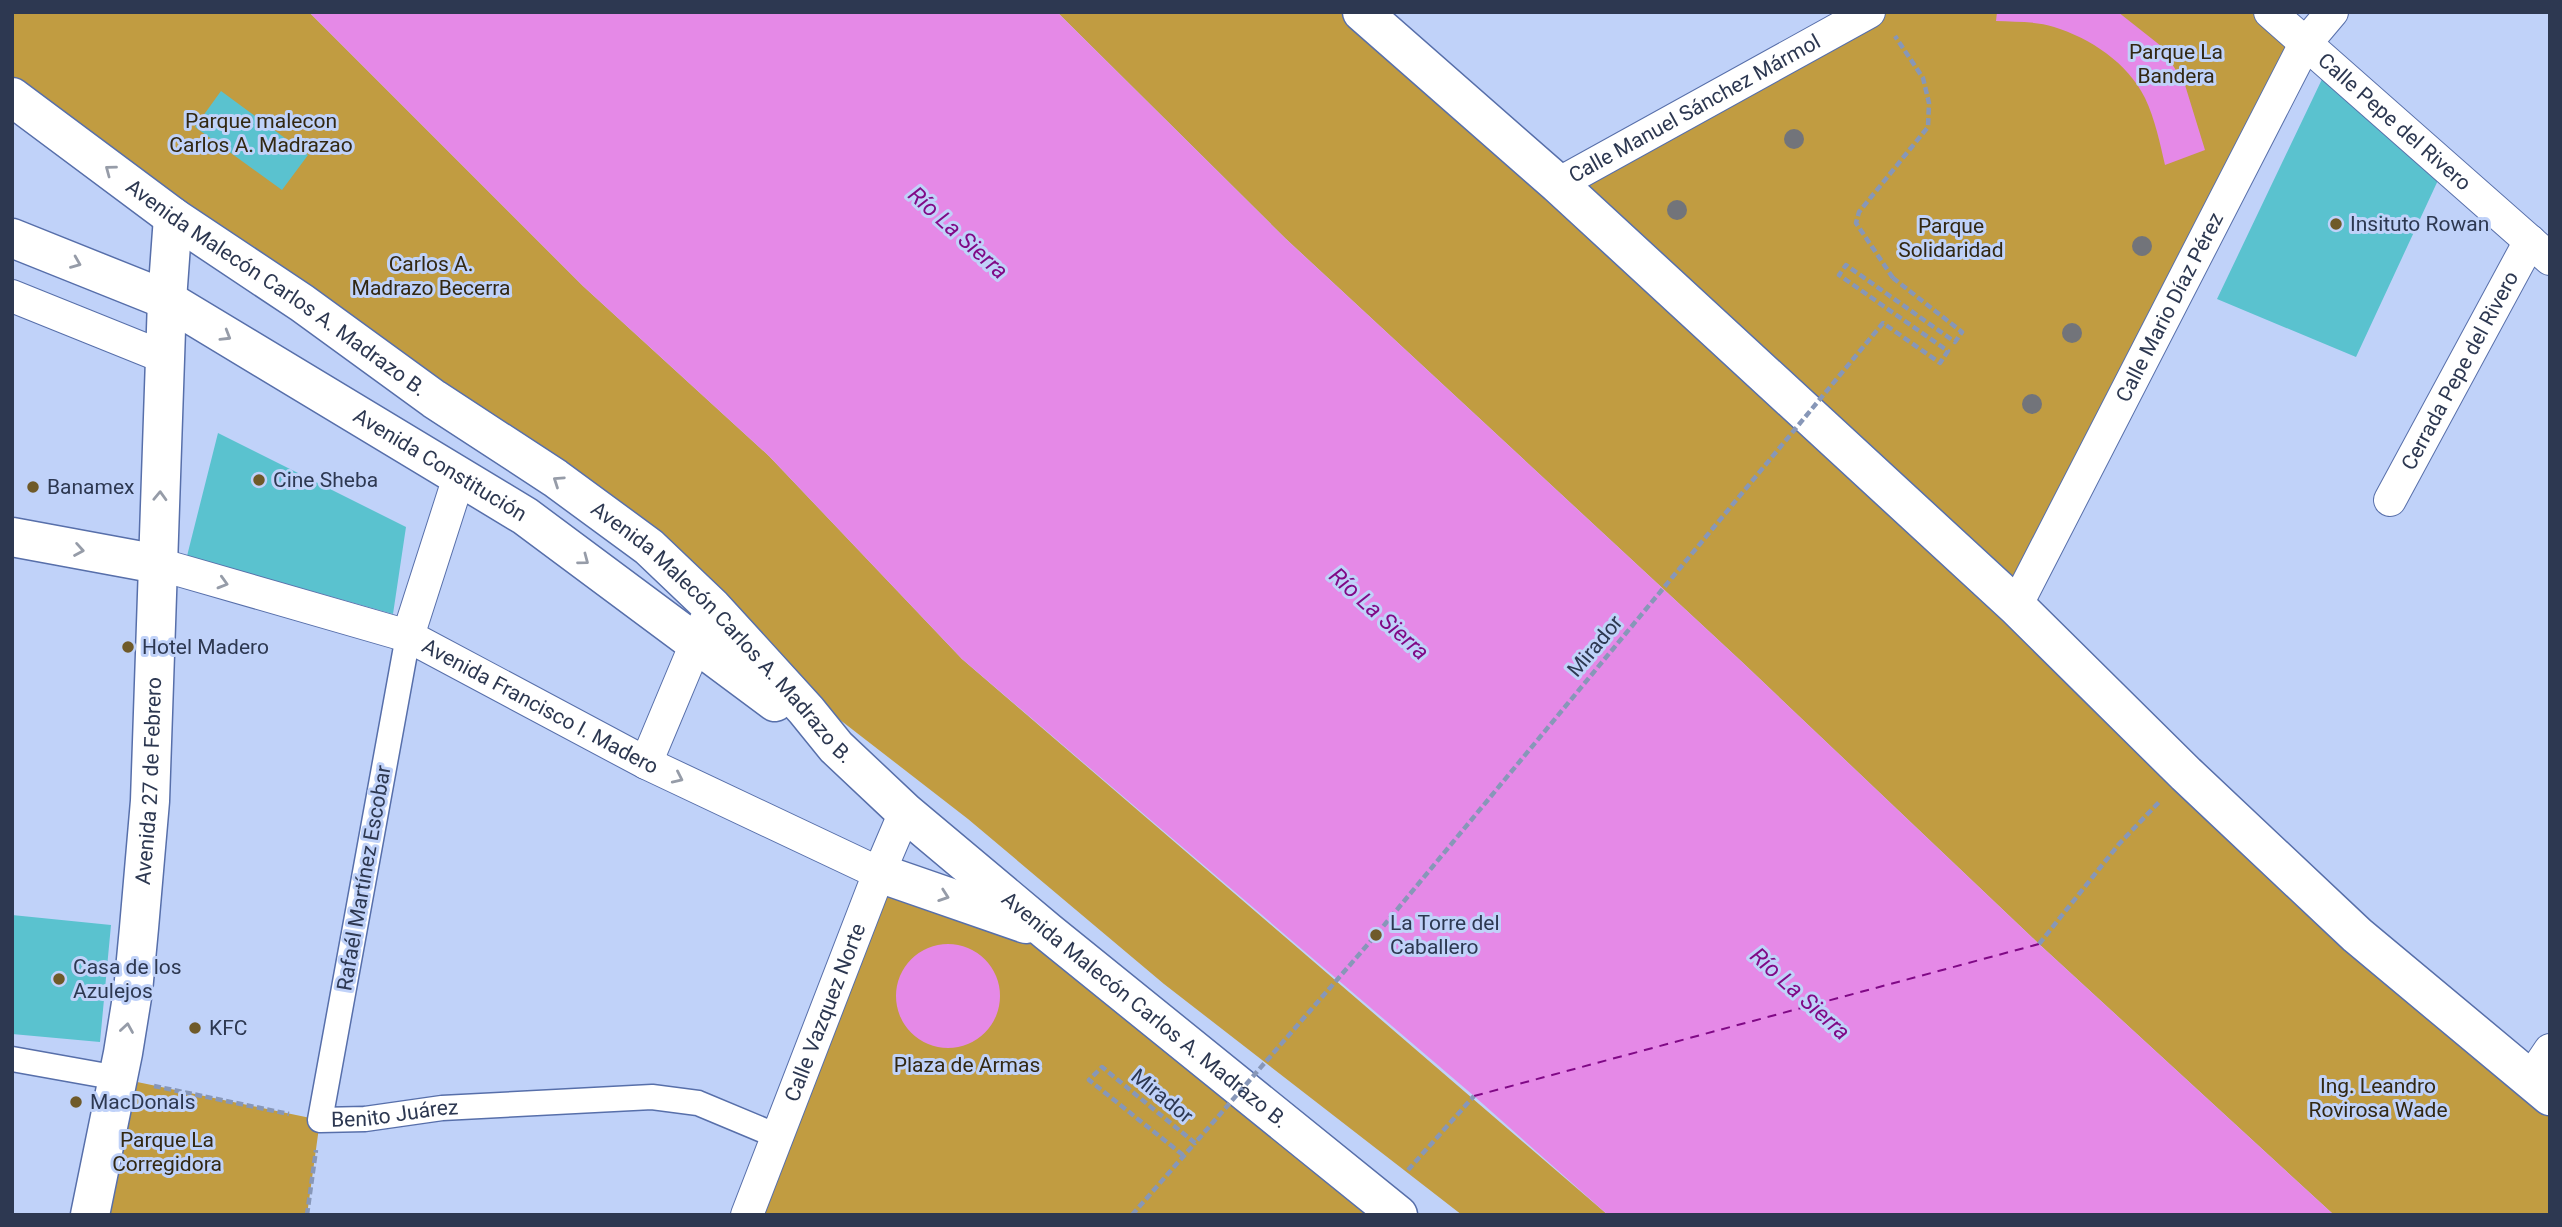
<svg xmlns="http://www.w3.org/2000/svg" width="2562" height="1227" viewBox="0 0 2562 1227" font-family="Roboto,sans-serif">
	<rect width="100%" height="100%" fill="#c0d2f9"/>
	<!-- green -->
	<path fill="#c19c41" d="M 12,12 L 309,12 L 583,286 L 769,456 L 962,659 L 1608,1215 L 1462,1215 L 1164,984 L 968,819 L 302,303 L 12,97 Z
		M 1057,12 L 1362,12 L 1558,184 L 1868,12 L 2270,12 L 2305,44 L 2016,606 L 2550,1095 L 2550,1215 L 2334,1215 L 2039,944 L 1741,661 L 1286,239 Z
		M 879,873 L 1048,932 L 1369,1215 L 747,1215 Z
		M 118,1078 L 320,1120 L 307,1215 L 90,1215 Z"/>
	<!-- water -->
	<path fill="#e589e7" d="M 309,12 L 1057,12 L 1286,239 L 1741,661 L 2039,944 L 2334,1215 L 1608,1215 L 1474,1096 L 962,659 L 769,456 L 583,286 Z
		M 1997,12 L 2118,12 L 2161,46 L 2185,85 L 2205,150 L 2165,165 C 2160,143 2155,119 2145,98 C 2128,63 2090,38 2054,27 C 2036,21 2015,22 1996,21 Z
		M896 996a52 52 0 1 1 104 0a52 52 0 1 1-104 0Z"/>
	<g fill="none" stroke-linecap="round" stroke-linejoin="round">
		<!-- ferry -->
		<path stroke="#800986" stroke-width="2" stroke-dasharray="9 7" stroke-linecap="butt" d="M 1474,1096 L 2039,944"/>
	</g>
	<!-- building -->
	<path fill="#5ac2cf" d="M 2324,75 L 2440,176 L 2356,357 L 2217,299 Z
		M 221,91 L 308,155 L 282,190 L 195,127 Z
		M 218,433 L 406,527 L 393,614 L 187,556 Z
		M 12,915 L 111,925 L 100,1042 L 12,1034 Z"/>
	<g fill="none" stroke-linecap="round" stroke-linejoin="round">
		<!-- pedestrian casing -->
		<g stroke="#576faa" stroke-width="27">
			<g id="pedestrian">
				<path id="s1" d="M 408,636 L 320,1120 L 365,1119 L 442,1108 L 652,1097 L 698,1103 L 777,1136"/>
				<path d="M 12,1059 L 118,1078"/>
			</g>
		</g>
		<!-- minor casing -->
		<g stroke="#576faa" stroke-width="34">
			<g id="minor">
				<path id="s2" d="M 2270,12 L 2550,259"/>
				<path id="s3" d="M 1558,184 L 1869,12"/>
				<path d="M 12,296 L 166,358"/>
				<path id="s4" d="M 2390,500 L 2530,241"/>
				<path id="s5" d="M 158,564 L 408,636 L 646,763 L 879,873"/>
				<path id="s6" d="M 2016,606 L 2305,44 L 2332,12"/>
				<path d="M 408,636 L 459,477"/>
				<path d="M 646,763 L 705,622"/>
				<path d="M 2531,1078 L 2550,1050"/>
				<path id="s7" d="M 747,1215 L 879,873 L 905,812"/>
			</g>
		</g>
		<!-- tertiary casing -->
		<g stroke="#576faa" stroke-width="41">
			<path id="tertiary" d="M 12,537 L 158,564"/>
		</g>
		<!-- secondary casing -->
		<g stroke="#576faa" stroke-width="41">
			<g id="secondary">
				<path d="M 1362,12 L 1558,184 L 2016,606 L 2186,774 L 2357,935 L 2550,1096"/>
				<path id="s8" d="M 12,97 L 173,217 L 302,303 L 434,399 L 555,478 L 649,547 L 712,607 L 806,710 L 836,747 L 905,812 L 1048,932 L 1398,1215"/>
				<path id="s9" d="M 12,238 L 167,300 L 525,516 L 775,702"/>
				<path d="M 879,873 L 1026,924"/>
				<path id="s10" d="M 90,1215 L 123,1053 L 133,991 L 139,928 L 150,801 L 167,300 L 173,217"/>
			</g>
		</g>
		<!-- path -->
		<path stroke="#8797b8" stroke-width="4.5" stroke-dasharray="7 3.5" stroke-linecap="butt" d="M 1893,278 L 1856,223 L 1859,212 L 1928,127 L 1929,103 L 1923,78 L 1895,36
			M 2039,944 L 2119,844 L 2160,801
			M 154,1086 L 289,1114
			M 1408,1170 L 1474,1096
			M 307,1215 L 316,1150
			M 1132,1215 L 1195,1143"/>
		<!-- pedestrian -->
		<use href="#pedestrian" stroke="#fff" stroke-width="24"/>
		<!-- minor -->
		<use href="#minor" stroke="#fff" stroke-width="32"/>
		<!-- tertiary -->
		<use href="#tertiary" stroke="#fff" stroke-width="38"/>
		<!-- secondary -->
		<use href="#secondary" stroke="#fff" stroke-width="38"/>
		<!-- path-bridge -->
		<path stroke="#8797b8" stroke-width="4.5" stroke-dasharray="7 3.5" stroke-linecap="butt" d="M 1183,1155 L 1089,1080 L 1102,1067 L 1195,1143 L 1376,935 L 1883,323 L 1940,363 L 1948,351 L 1839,275 L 1846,265 L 1955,342 L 1962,332 L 1893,278"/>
	</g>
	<!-- trees -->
	<g fill="#72747a">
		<circle cx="1794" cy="139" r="10"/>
		<circle cx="1677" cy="210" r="10"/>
		<circle cx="2142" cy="246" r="10"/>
		<circle cx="2072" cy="333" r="10"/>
		<circle cx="2032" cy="404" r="10"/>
	</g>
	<!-- one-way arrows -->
	<defs><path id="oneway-chevron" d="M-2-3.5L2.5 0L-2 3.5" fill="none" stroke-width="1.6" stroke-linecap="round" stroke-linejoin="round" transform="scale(1.75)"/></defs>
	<g stroke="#969ca8">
		<use href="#oneway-chevron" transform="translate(110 170) rotate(-143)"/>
		<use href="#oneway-chevron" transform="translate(76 263) rotate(22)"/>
		<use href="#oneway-chevron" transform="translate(226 336) rotate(31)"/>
		<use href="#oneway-chevron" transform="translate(558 481) rotate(-146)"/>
		<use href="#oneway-chevron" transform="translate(160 496) rotate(-88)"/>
		<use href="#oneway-chevron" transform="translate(79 550) rotate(10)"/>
		<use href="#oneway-chevron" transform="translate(584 560) rotate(37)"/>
		<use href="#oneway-chevron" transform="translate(223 583) rotate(16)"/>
		<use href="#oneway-chevron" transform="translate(678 778) rotate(25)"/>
		<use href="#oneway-chevron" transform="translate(944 896) rotate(19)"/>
		<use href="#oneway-chevron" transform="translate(127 1028) rotate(-81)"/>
	</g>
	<!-- markers -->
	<g fill="#6f5a29" stroke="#c0d2f9" stroke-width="2.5">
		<circle cx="2336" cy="224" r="7"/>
		<circle cx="259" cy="480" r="7"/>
		<circle cx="33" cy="487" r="7"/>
		<circle cx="128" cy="647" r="7"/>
		<circle cx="1376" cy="935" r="7"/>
		<circle cx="59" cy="979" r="7"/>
		<circle cx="195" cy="1028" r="7"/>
		<circle cx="76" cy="1102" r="7"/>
	</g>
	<g text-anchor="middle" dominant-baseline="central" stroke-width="6" stroke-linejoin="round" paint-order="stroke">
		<!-- park labels -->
		<g font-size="21" fill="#322812" stroke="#c0d2f9">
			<text x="2176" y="52">Parque La<tspan x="2176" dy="24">Bandera</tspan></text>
			<text x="261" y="121">Parque malecon<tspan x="261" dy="24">Carlos A. Madrazao</tspan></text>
			<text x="1951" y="226">Parque<tspan x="1951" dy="24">Solidaridad</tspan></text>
			<text x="431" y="264">Carlos A.<tspan x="431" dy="24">Madrazo Becerra</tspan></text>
			<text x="967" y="1065">Plaza de Armas</text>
			<text x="2378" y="1086">Ing. Leandro<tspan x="2378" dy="24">Rovirosa Wade</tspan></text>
			<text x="167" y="1140">Parque La<tspan x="167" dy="24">Corregidora</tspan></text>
		</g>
		<!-- street labels -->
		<g font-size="21" fill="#2d3851" stroke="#c0d2f9">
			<text stroke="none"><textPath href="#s3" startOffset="156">Calle Manuel Sánchez Mármol</textPath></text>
			<text stroke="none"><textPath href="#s2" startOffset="166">Calle Pepe del Rivero</textPath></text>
			<text stroke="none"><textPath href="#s8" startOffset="326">Avenida Malecón Carlos A. Madrazo B.</textPath></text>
			<text stroke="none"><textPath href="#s6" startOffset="336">Calle Mario Díaz Pérez</textPath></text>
			<text stroke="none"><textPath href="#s4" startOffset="147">Cerrada Pepe del Rivero</textPath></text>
			<text stroke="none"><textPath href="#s9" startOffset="486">Avenida Constitución</textPath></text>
			<text stroke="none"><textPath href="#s8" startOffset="892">Avenida Malecón Carlos A. Madrazo B.</textPath></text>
			<text transform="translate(1595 646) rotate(-50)">Mirador</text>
			<text stroke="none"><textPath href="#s5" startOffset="410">Avenida Francisco I. Madero</textPath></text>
			<text stroke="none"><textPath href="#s10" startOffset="439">Avenida 27 de Febrero</textPath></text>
			<text transform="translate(364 878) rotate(-80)">Rafaél Martínez Escobar</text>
			<text stroke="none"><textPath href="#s8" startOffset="1460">Avenida Malecón Carlos A. Madrazo B.</textPath></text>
			<text stroke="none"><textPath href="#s7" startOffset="217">Calle Vazquez Norte</textPath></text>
			<text transform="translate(1162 1096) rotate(39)">Mirador</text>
			<text stroke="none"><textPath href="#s1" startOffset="567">Benito Juárez</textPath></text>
		</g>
		<!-- poi labels -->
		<g font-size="21" fill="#2d3851" stroke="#c0d2f9" text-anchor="start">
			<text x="2350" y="224">Insituto Rowan</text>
			<text x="273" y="480">Cine Sheba</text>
			<text x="47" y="487">Banamex</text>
			<text x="142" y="647">Hotel Madero</text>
			<text x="1390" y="923">La Torre del<tspan x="1390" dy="24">Caballero</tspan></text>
			<text x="73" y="967">Casa de los<tspan x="73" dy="24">Azulejos</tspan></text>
			<text x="209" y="1028">KFC</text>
			<text x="90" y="1102">MacDonals</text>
		</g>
		<!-- water labels -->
		<g font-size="23" font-style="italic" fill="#800986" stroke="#c0d2f9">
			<text transform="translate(958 233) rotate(42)">Río La Sierra</text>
			<text transform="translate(1379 614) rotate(42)">Río La Sierra</text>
			<text transform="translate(1800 994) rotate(42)">Río La Sierra</text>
		</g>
	</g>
	<!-- border -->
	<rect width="2562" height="1227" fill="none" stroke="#2d3851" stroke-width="28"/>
</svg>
